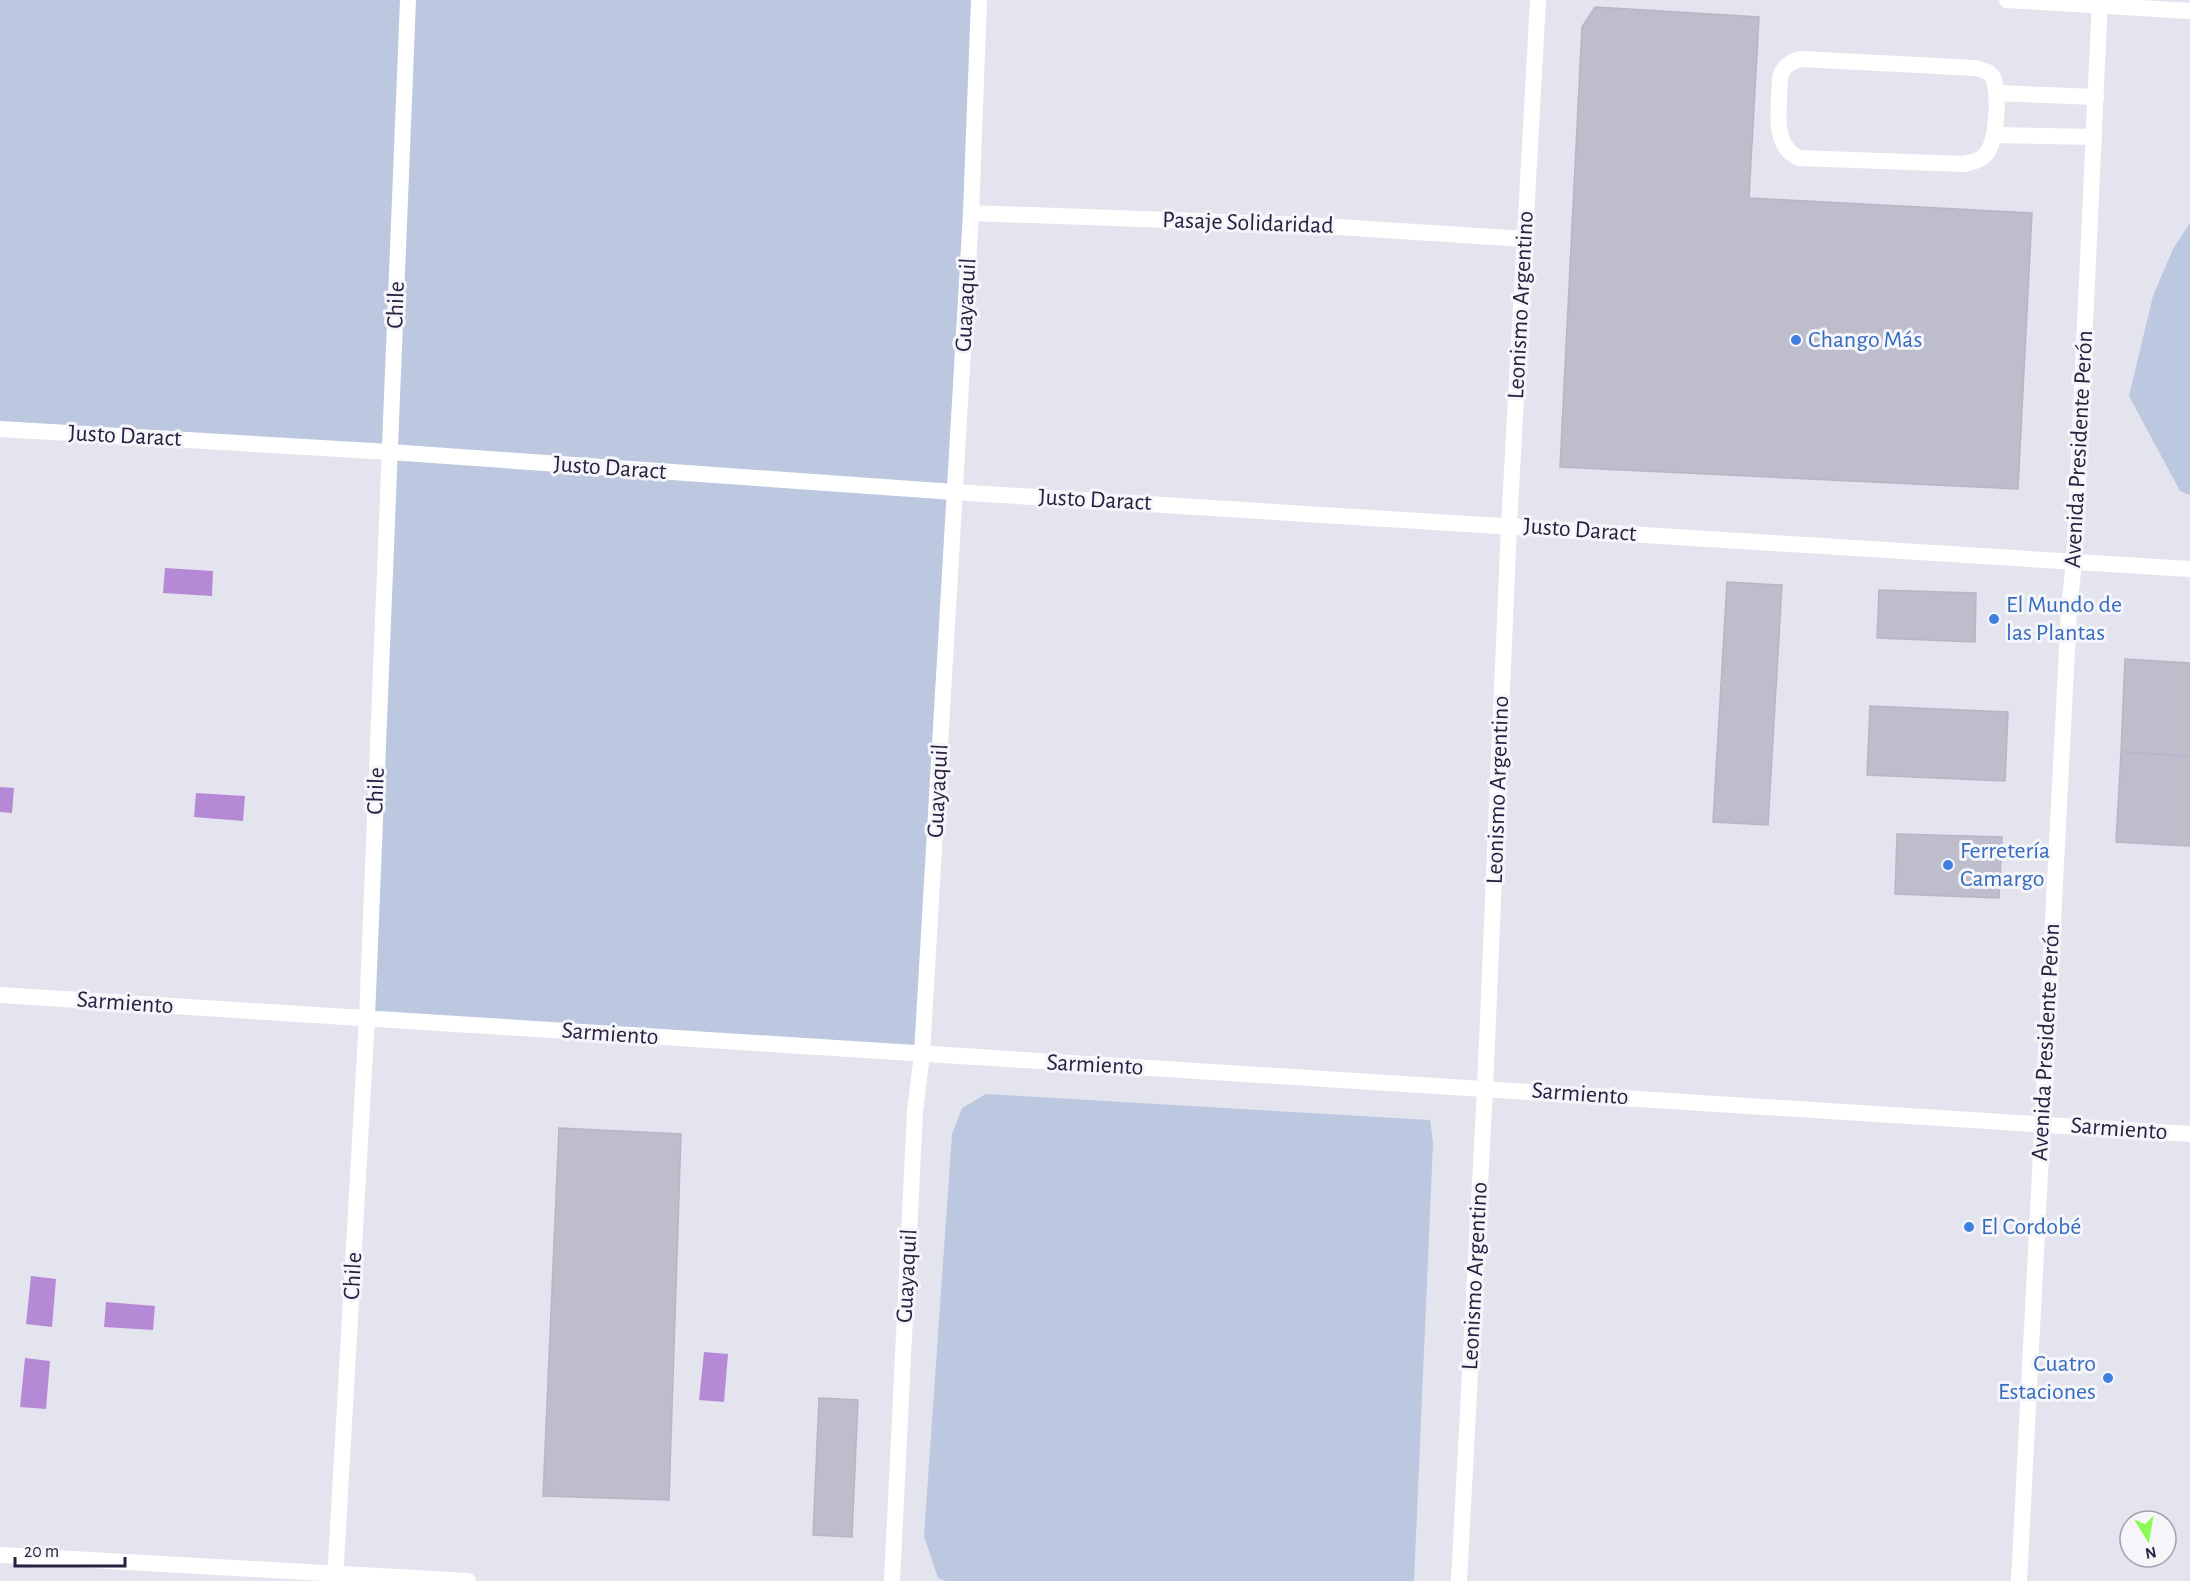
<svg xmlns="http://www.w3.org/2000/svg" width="2190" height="1581" viewBox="0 0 2190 1581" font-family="'Alegreya Sans',sans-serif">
	<rect width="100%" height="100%" fill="#e4e4ee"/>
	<!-- green -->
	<path fill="#bcc7e0" d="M 0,0 L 980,0 L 922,1054 L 368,1018 L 390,452 L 0,429 Z
		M 2190,223 L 2190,495 L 2180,491 L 2129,396 L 2153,296 L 2173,249 Z
		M 986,1094 L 1430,1120 L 1433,1143 L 1414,1581 L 946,1581 L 938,1578 L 924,1536 L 952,1134 L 962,1108 Z"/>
	<!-- water -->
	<path fill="#b689d6" d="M 165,568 L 213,571 L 212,596 L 163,593 Z
		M 0,787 L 14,788 L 12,813 L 0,812 Z
		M 196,793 L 245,796 L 243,821 L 194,817 Z
		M 31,1276 L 56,1279 L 52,1327 L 26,1324 Z
		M 106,1302 L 155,1306 L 153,1330 L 104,1327 Z
		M 704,1352 L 728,1354 L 724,1402 L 699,1400 Z
		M 25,1358 L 50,1361 L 46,1409 L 20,1407 Z"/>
	<!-- building -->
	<path fill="#bdbdcc" stroke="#b6b6c8" stroke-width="1.5" d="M 1595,7 L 1759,17 L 1749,198 L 2032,213 L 2018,489 L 1560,467 L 1582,27 Z
		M 1727,582 L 1782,585 L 1768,825 L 1713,822 Z
		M 1879,590 L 1976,593 L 1975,642 L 1877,638 Z
		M 2125,659 L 2190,663 L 2190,756 L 2121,752 Z
		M 1870,706 L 2008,712 L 2005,781 L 1867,775 Z
		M 2121,752 L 2190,756 L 2190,846 L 2116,842 Z
		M 1897,834 L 2002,837 L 1999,898 L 1895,894 Z
		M 559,1128 L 681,1134 L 669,1500 L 543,1496 Z
		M 819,1398 L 858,1400 L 852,1537 L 813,1535 Z"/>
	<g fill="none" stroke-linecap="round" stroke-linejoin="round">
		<!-- service -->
		<path stroke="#fff" stroke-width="16" d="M 1801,59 L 1976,68 L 1988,72 L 1993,77 C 1999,94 1998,142 1985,155 C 1980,161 1971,162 1964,164 L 1799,158 C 1770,145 1780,104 1780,78 C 1783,66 1790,62 1801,59 Z
			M 1997,93 L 2096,97
			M 1994,135 L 2094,137
			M 971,213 L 1307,225 L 1524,239"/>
		<!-- minor -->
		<path stroke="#fff" stroke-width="16" d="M 2007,0 L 2190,11
			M 0,429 L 390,452 L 954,492 L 2190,569
			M 0,995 L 2190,1134
			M 0,1555 L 468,1581
			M 335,1581 L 367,1018 L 408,0
			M 892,1581 L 915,1112 L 922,1054 L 971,213 L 979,0
			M 1459,1581 L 1485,1088 L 1509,525 L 1538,0"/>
		<!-- secondary -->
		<path stroke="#fff" stroke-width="16" d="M 2019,1581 L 2069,610 L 2074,562 L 2100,0"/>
	</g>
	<!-- markers -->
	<g fill="#3f7fe0" stroke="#f5f5fa" stroke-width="2">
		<circle cx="1796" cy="340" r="6"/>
		<circle cx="1994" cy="619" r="6"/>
		<circle cx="1948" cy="865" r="6"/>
		<circle cx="1969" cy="1227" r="6"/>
		<circle cx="2108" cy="1378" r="6"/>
	</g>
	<g text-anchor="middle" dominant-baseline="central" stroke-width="6" stroke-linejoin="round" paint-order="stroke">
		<!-- street labels -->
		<g font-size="24" fill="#272241" stroke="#f5f5fa">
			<text transform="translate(1248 223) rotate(2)">Pasaje Solidaridad</text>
			<text transform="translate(396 305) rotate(-88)">Chile</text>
			<text transform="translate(966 305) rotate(-87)">Guayaquil</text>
			<text transform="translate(1521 305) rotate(-87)">Leonismo Argentino</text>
			<text transform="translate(125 436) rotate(3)">Justo Daract</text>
			<text transform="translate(2079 449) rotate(-87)">Avenida Presidente Perón</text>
			<text transform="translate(610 468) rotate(4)">Justo Daract</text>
			<text transform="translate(1095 500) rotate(3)">Justo Daract</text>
			<text transform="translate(1580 530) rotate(4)">Justo Daract</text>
			<text transform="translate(1498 790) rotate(-88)">Leonismo Argentino</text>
			<text transform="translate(376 791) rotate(-88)">Chile</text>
			<text transform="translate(938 791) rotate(-87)">Guayaquil</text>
			<text transform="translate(125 1003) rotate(4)">Sarmiento</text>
			<text transform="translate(610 1034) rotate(4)">Sarmiento</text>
			<text transform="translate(2046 1042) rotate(-87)">Avenida Presidente Perón</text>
			<text transform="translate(1095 1065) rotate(3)">Sarmiento</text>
			<text transform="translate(1580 1094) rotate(4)">Sarmiento</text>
			<text transform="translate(2119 1129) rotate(4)">Sarmiento</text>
			<text transform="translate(353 1276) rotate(-87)">Chile</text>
			<text transform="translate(907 1276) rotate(-87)">Guayaquil</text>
			<text transform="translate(1475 1276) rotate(-87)">Leonismo Argentino</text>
		</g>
		<!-- shop labels -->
		<g font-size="24" fill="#366cbe" stroke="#f5f5fa" text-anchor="start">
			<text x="1808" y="340">Chango Más</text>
			<text x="2006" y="605">El Mundo de<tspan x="2006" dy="28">las Plantas</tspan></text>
			<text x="1960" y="851">Ferretería<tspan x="1960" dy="28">Camargo</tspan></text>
			<text x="1981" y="1227">El Cordobé</text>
			<text x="2096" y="1364" text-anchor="end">Cuatro<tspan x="2096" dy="28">Estaciones</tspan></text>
		</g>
	</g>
	<!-- north arrow -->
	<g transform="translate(2148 1539) rotate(169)"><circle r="28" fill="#f5f5fa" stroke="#a3a1b0" stroke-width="1.5"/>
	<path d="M0-4.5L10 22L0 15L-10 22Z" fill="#8bfa56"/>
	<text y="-9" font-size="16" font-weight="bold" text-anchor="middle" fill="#272241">N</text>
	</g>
	<!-- scale -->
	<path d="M15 1557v9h110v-9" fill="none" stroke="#272241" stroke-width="3"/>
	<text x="24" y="1557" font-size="18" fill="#272241" stroke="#f5f5fa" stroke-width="4.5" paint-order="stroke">20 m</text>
</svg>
